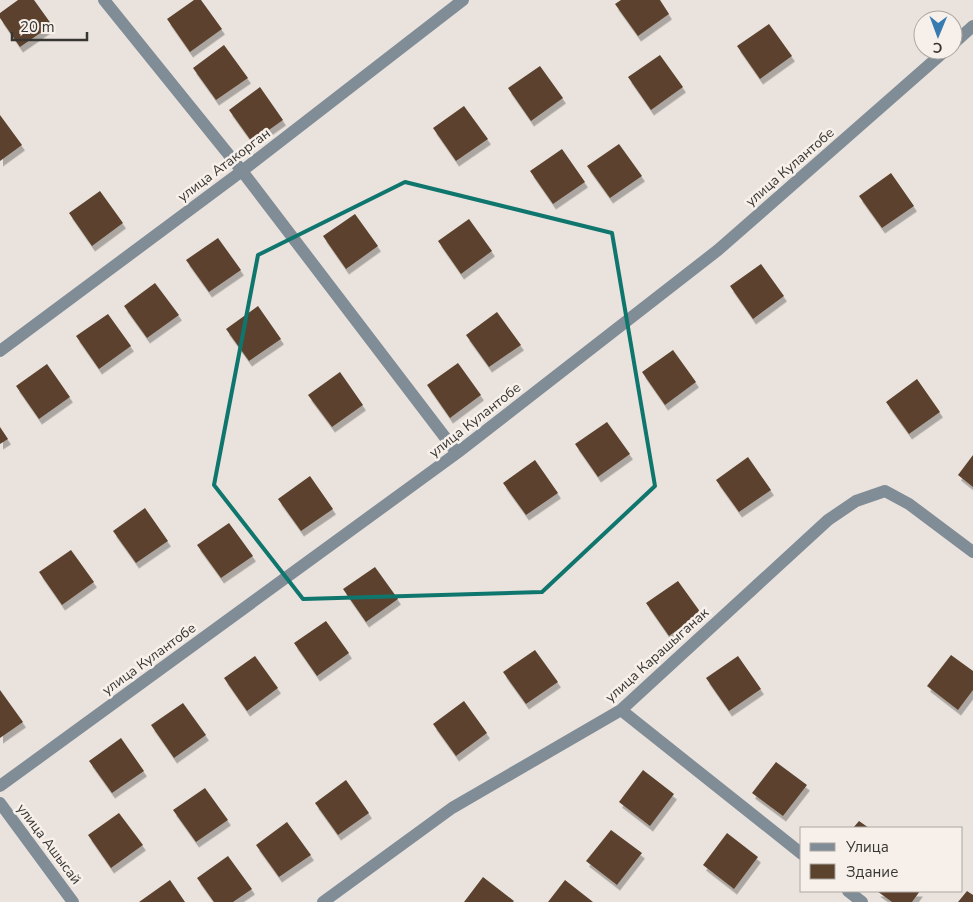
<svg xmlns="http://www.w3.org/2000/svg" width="973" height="902" viewBox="0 0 973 902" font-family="'Nunito Sans',sans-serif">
	<defs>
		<filter id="shadow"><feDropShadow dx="3" dy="5.5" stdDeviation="0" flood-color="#0004"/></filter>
	</defs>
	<rect width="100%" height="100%" fill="#eae3dd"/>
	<!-- building -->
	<path fill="#5b432e" filter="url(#shadow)" d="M 18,0 L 34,0 L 52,25 L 20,47 L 0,18 L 0,13 Z
		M 194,0 L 201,0 L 222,29 L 190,52 L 167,19 Z
		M 621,0 L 660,0 L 669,14 L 638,36 L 615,4 Z
		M 769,24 L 792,56 L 760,79 L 737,46 Z
		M 224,45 L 248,78 L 216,100 L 193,68 Z
		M 660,55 L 683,87 L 651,110 L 628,77 Z
		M 540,66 L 563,98 L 531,121 L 508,88 Z
		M 260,87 L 283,120 L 252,142 L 229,110 Z
		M 464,106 L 488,139 L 456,161 L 433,128 Z
		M 0,115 L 22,145 L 0,161 Z
		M 619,144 L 642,176 L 610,198 L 587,166 Z
		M 562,149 L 585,182 L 553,204 L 530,171 Z
		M 891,173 L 914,206 L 882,228 L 859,196 Z
		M 100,191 L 123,223 L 92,246 L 69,213 Z
		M 355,214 L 378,246 L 346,269 L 323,236 Z
		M 469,219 L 492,251 L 461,274 L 438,241 Z
		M 218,238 L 241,270 L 209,292 L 186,260 Z
		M 761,264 L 784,296 L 753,319 L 730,286 Z
		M 155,283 L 179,315 L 147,338 L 124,306 Z
		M 258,306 L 281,339 L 249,361 L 226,329 Z
		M 497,312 L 521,345 L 489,367 L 466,335 Z
		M 108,314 L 131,346 L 99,369 L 76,336 Z
		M 673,350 L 696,382 L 665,405 L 642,372 Z
		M 458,363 L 481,395 L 450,418 L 427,385 Z
		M 47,364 L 70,397 L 39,419 L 16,386 Z
		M 340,372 L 363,405 L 332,427 L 308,395 Z
		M 917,379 L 940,412 L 909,434 L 886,402 Z
		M 607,422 L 630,454 L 598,477 L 575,444 Z
		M 0,427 L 8,439 L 0,444 Z
		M 973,455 L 973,487 L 958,475 Z
		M 748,457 L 771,490 L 739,512 L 716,480 Z
		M 535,460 L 558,493 L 526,515 L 503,483 Z
		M 310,476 L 333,509 L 301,531 L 278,499 Z
		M 145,508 L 168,541 L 136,563 L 113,531 Z
		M 229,523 L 253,556 L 221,578 L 197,545 Z
		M 71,550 L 94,582 L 62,605 L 39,572 Z
		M 375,567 L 398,599 L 366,622 L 343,589 Z
		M 678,581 L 701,613 L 669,636 L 646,603 Z
		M 326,621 L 349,653 L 317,676 L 294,643 Z
		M 535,650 L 558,682 L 526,704 L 503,672 Z
		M 951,655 L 973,671 L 973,690 L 958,710 L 927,686 Z
		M 255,656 L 278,688 L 247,711 L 224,678 Z
		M 738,656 L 761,689 L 729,711 L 706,678 Z
		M 0,690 L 23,722 L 0,738 Z
		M 464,701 L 487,733 L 456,756 L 433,724 Z
		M 183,703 L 206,735 L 174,758 L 151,725 Z
		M 121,738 L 144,771 L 112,793 L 89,761 Z
		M 776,762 L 807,785 L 783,816 L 752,793 Z
		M 643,770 L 674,794 L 650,826 L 619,802 Z
		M 346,780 L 369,813 L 338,835 L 315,803 Z
		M 205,788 L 228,820 L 196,842 L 173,810 Z
		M 119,813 L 143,845 L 111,868 L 88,835 Z
		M 859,821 L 869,828 L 853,828 Z
		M 287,822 L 311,855 L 279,877 L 256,845 Z
		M 611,830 L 642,853 L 617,885 L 586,861 Z
		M 727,833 L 758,857 L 734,889 L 703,865 Z
		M 228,856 L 252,889 L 233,902 L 214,902 L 197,878 Z
		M 483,877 L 514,901 L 513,902 L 464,902 Z
		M 170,880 L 185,902 L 139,902 Z
		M 565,880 L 593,902 L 548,902 Z
		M 877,891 L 920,891 L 912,902 L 892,902 Z
		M 967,891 L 973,895 L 973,902 L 958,902 Z"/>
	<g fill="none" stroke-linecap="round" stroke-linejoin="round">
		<!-- minor -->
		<path stroke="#808c96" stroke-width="12" d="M 104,0 L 242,171 L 457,453
			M 953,44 L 973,26
			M 0,351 L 242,171 L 463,0
			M 621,710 L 802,854
			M 0,786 L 457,453 L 718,250 L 946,50
			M 0,803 L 73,902
			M 848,891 L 862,902
			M 323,902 L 452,808 L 621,710 L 828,520 L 856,501 L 885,491 L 909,504 L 973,552"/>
	</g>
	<!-- marked area -->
	<path fill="none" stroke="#0f766e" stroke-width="4" stroke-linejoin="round" d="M 405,182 L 612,233 L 655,486 L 542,592 L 303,599 L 214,485 L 258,255 Z"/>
	<g text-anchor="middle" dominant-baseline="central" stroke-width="5" stroke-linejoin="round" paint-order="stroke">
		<!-- street labels -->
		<g font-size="14" fill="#383633" stroke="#f7f0ea">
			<text transform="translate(224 165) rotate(-37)">улица Атакорган</text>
			<text transform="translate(790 167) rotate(-41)">улица Кулантобе</text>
			<text transform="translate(475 420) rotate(-38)">улица Кулантобе</text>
			<text transform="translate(657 655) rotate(-42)">улица Карашыганак</text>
			<text transform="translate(149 659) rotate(-36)">улица Кулантобе</text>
			<text transform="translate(49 844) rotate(53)">улица Ашысай</text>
		</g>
	</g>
	<!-- legend -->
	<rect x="800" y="827" width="162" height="65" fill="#f7f0ea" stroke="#aba6a1"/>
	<rect x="810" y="843" width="25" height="8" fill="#808c96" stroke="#aba6a1"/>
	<text x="846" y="852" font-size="15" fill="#383633">Улица</text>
	<rect x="810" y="864" width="25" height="15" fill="#5b432e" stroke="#aba6a1"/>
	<text x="846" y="877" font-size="15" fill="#383633">Здание</text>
	<!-- north arrow -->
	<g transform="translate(938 35) rotate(181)"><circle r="24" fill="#f7f0ea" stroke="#aba6a1"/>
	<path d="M0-4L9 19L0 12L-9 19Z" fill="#377bb1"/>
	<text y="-8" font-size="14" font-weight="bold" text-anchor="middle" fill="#383633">С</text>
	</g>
	<!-- scale -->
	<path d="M12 32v8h75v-8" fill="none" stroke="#383633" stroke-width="2.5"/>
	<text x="20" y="32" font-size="15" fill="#383633" stroke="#f7f0ea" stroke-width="4" paint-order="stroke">20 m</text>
</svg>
